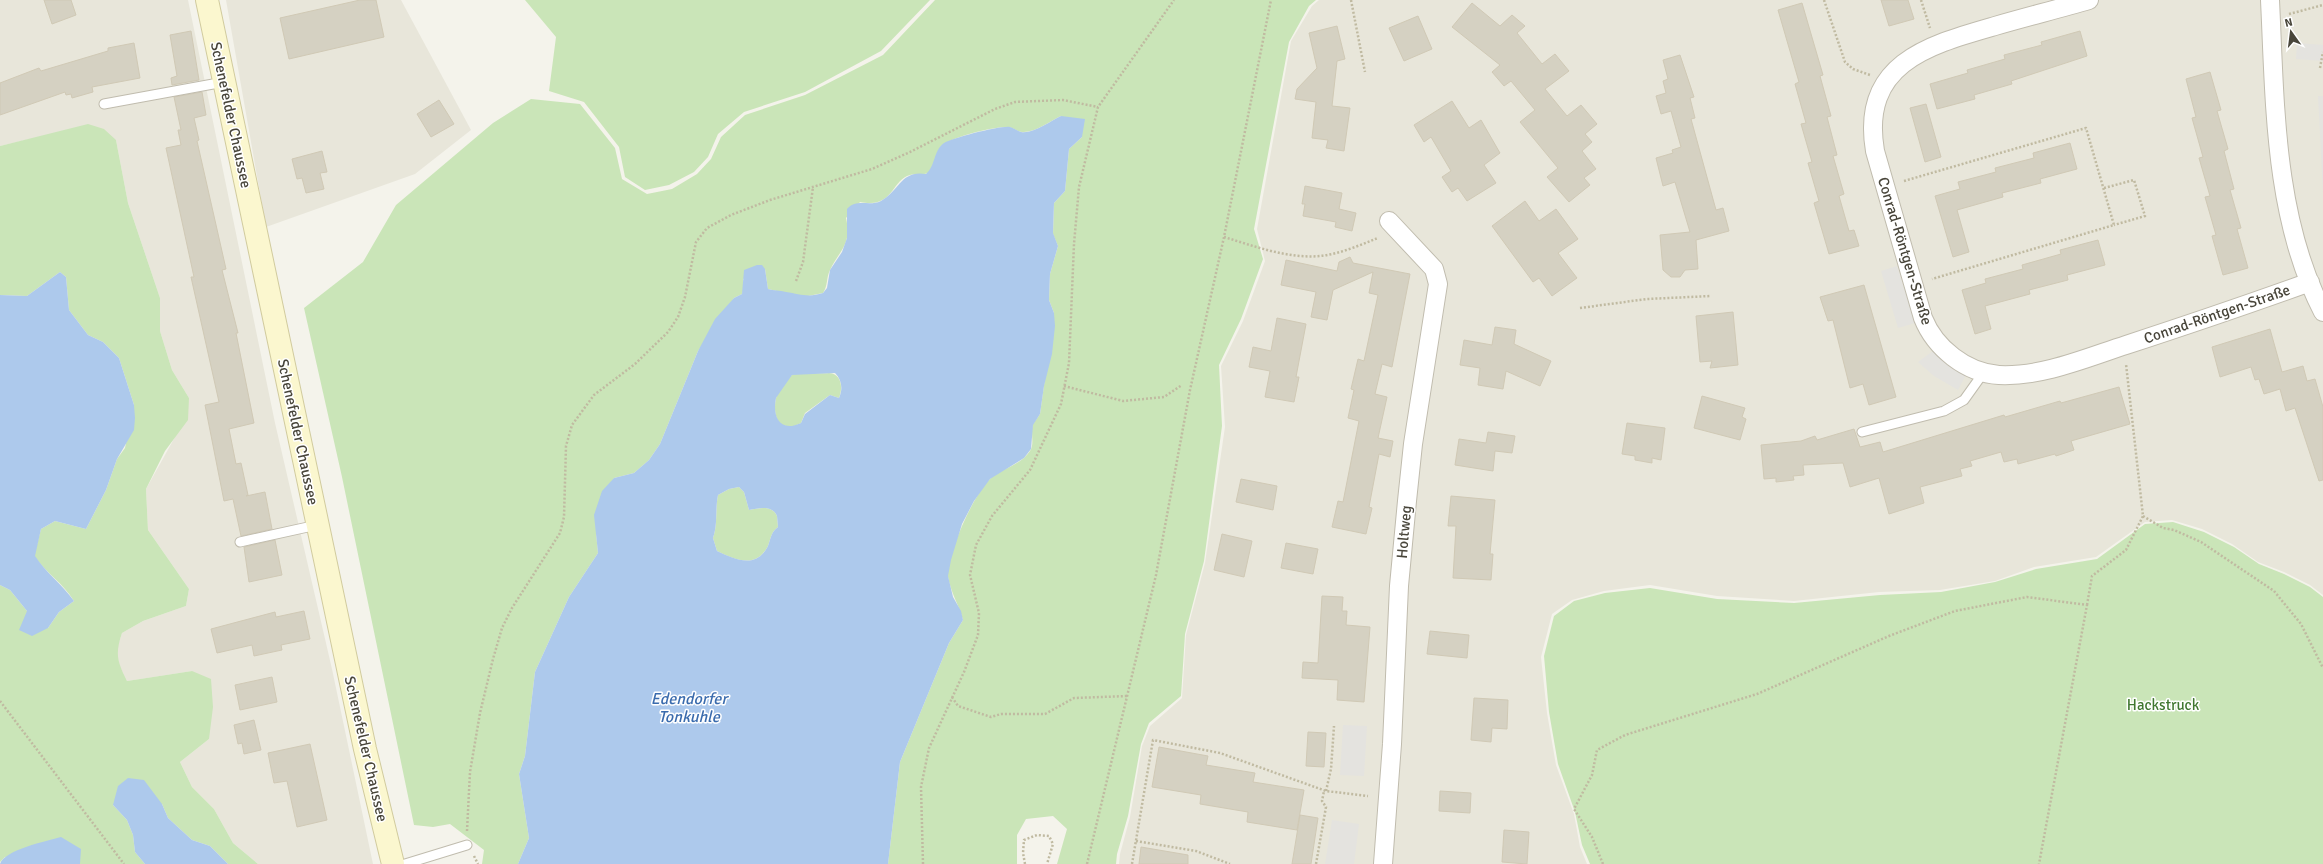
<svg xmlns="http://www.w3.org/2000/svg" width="2323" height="864" viewBox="0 0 2323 864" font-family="Signika,sans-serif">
	<rect width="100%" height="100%" fill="#f4f3eb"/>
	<!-- residential -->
	<path fill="#e8e6da" d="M 0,0 L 188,0 L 275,423 L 332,669 L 373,864 L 258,864 L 233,843 L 214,809 L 192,787 L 180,762 L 209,739 L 192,671 L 127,681 L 120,667 L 116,651 L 122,633 L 143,621 L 186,606 L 189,589 L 148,530 L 146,489 L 175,437 L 189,398 L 172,370 L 160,331 L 160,298 L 128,203 L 116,140 L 30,139 L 0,146 Z
		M 226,0 L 401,0 L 471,130 L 415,174 L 266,227 Z
		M 1319,0 L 2323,0 L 2323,595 L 2310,585 L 2284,572 L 2258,562 L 2232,544 L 2202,529 L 2172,520 L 2145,522 L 2096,557 L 2034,567 L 1995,581 L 1940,590 L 1879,592 L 1794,601 L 1717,596 L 1650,585 L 1604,591 L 1572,600 L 1552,614 L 1541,657 L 1547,713 L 1556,765 L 1574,814 L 1580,847 L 1587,864 L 1119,864 L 1120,854 L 1130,817 L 1142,746 L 1150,726 L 1182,698 L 1186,635 L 1205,563 L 1225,427 L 1221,366 L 1243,321 L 1265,261 L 1257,229 L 1291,41 L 1312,6 Z"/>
	<!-- green -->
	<path fill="#cae5b8" d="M 525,0 L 930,0 L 881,51 L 805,92 L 744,112 L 718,134 L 708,157 L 694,172 L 669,185 L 645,190 L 625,177 L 619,147 L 584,102 L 549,91 L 556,37 Z
		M 935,0 L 1316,0 L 1309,6 L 1289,42 L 1254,229 L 1263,259 L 1241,319 L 1219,365 L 1222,426 L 1204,561 L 1185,634 L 1181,696 L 1149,723 L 1141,744 L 1128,816 L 1117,854 L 1116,864 L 1057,864 L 1067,829 L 1053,816 L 1026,819 L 1017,835 L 1017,864 L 888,864 L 900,762 L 949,643 L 963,620 C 959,605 951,593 948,577 C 945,558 975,491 991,478 C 1003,468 1021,465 1030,451 C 1035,444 1030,432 1033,424 C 1035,421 1038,417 1040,414 L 1054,313 L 1049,300 L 1050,274 L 1058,246 L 1053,234 L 1054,203 L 1065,191 L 1069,149 L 1082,137 L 1061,116 C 1050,121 1035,133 1022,132 C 1017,132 1013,127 1008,127 C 992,127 960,135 946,143 C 934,149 938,160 932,169 C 927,177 918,173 910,175 C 891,180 894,209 860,202 L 846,218 C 852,245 840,249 830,270 C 826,278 828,286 823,293 L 803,297 L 768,289 L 765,269 L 743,279 L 744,289 L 742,294 L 734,298 L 698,351 L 660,444 L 649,460 L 634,473 L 614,478 L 596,533 L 598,553 L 569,597 L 535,672 L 525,756 L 519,774 L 529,838 L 518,864 L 482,864 L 484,850 L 450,824 L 433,827 L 414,825 L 342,477 L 304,308 L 363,262 L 396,205 L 493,123 L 531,99 L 580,104 L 615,148 L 622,179 L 647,194 L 672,189 L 697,174 L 711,159 L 721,137 L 745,115 L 805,95 L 883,55 Z
		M 88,124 L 104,129 L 116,140 L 128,203 L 160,298 L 160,331 L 172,370 L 189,398 L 188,420 L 165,451 L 146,489 L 148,530 L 189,589 L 186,606 L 143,621 L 122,633 C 115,654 117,661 127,681 L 192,671 L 211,679 L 213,707 L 209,739 L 180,762 L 192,787 L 214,809 L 233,843 L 258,864 L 228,864 L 210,846 L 192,840 L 168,818 L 162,804 L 113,805 L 127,820 L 133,835 L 135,852 L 145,864 L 80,864 L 80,849 L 5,857 L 0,862 L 0,585 L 10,590 L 27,611 L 48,628 L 59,612 L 74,601 C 63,583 47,574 34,556 L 41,529 L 55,521 L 86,529 L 106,490 L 117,459 L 125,448 L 134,405 L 119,358 L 103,342 L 88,335 L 69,310 L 66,277 L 60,272 L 27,296 L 0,295 L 0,146 Z
		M 829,373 C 842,374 843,388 839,398 L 830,395 L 805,413 L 801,423 L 792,427 L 781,425 C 769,412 776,384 792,375 C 799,372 820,374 829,373 Z
		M 739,487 L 744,492 L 749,510 C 760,508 772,505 777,516 L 778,527 C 771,532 771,538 768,546 C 756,569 735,560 717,551 L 713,538 C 718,524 715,510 718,495 L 729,489 Z
		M 2173,522 L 2204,532 L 2234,547 L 2259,564 L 2284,574 L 2310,587 L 2323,597 L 2323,864 L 1590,864 L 1582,845 L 1575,812 L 1558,764 L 1549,712 L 1544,656 L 1554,616 L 1574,601 L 1605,593 L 1650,588 L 1717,599 L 1794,603 L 1880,595 L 1941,592 L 1995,582 L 2036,569 L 2097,559 L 2145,524 Z"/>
	<!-- parking -->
	<path fill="#e4e3df" d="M 2297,43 L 2323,45 L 2323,61 L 2296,59 Z
		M 2318,96 L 2323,96 L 2323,193 Z
		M 1897,266 L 1915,323 L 1898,328 L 1881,271 Z
		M 1933,351 L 1966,375 L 1958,390 L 1934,376 L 1918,362 Z
		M 1343,725 L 1367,726 L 1364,776 L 1340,775 Z
		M 1332,820 L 1359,824 L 1354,864 L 1325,864 Z"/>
	<!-- water -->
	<path fill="#adc9ec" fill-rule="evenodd" d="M 1061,116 L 1085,119 L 1082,137 L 1069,149 L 1065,191 L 1054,203 L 1053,233 L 1058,246 L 1050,274 L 1049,300 L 1054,313 L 1055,326 L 1052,354 L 1044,386 L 1040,414 L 1033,425 L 1031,449 L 1024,458 L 990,479 L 974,501 L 962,524 L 951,560 L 948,576 L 953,597 L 961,611 L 963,620 L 949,643 L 900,762 L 888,864 L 518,864 L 529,838 L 519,774 L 525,756 L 535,672 L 569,597 L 598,553 L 594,515 L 602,491 L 614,478 L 634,473 L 649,460 L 660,444 L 698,351 L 715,319 L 734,298 L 742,294 L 744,270 L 757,265 L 762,265 L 765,269 L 768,289 C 774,291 780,290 786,292 C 800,294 808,298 823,293 L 827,288 L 830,270 L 842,252 L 847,238 L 847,209 C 857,198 869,207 881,201 C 900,190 901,170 926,174 C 936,165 933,151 944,143 C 952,138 1002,125 1010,127 C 1014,128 1017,131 1021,132 C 1034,134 1050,121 1061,116 ZM 835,373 C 842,380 843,389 839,398 L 830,395 L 805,414 L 801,423 C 780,433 772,417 776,398 L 792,375 ZM 739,487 L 744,492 L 749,510 C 760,508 772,505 777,516 L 778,527 C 771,532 771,538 768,546 C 756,569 736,560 717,551 L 713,538 C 718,524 715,510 718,495 L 729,489 Z
		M 60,272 L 66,277 L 69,310 L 88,335 L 103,342 L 119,358 L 134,405 L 135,418 L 134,430 L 117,459 L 106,490 L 86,529 L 55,521 L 41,529 L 35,556 C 46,573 62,584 74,601 L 59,612 L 48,628 L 32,636 L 19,630 L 27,611 L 10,590 L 0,585 L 0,295 L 27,296 Z
		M 128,778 L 144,780 L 162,804 L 168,818 L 192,840 L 210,846 L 228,864 L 145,864 L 135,852 L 133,835 L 127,820 L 113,805 L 118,786 Z
		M 61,837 L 81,849 L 80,864 L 0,864 C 4,850 47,841 61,837 Z"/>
	<!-- building -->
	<path fill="#d5d1c2" stroke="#d0c9b5" d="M 44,0 L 71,0 L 76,15 L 52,24 Z
		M 360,0 L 376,0 L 384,37 L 289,59 L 280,18 Z
		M 1881,0 L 1908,0 L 1914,19 L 1889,26 Z
		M 1472,3 L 1500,26 L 1512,15 L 1525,26 L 1517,33 L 1542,64 L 1555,54 L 1569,71 L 1545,89 L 1567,116 L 1581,105 L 1597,124 L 1585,134 L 1592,142 L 1582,151 L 1596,169 L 1584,178 L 1590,185 L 1569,202 L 1547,177 L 1558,168 L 1520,122 L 1535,110 L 1511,81 L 1504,86 L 1492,72 L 1500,65 L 1452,27 Z
		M 1802,3 L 1823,75 L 1820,76 L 1831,116 L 1827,117 L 1837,155 L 1833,156 L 1844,194 L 1839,196 L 1849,231 L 1854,230 L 1859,246 L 1829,254 L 1814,203 L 1819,201 L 1808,163 L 1812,162 L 1801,124 L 1806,123 L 1795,84 L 1799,82 L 1778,10 Z
		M 1418,16 L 1432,49 L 1404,61 L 1389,28 Z
		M 1337,26 L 1345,59 L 1337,61 L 1332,106 L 1350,108 L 1344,151 L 1326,148 L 1328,140 L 1312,138 L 1316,102 L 1295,99 L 1297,89 L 1317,68 L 1309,33 Z
		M 191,31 L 199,80 L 172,85 L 171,78 L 177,76 L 170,35 Z
		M 2080,31 L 2087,56 L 2011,81 L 2012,84 L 1974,95 L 1975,99 L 1937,109 L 1930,84 L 1968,73 L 1967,70 L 2005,59 L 2004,55 L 2042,45 L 2041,42 Z
		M 134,43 L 140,78 L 92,87 L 93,92 L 72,98 L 71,94 L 66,95 L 65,92 L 0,115 L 0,83 L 39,68 L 41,71 L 108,51 L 108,48 Z
		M 1680,55 L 1694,97 L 1690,98 L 1695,118 L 1691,119 L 1716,210 L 1723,208 L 1729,231 L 1696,240 L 1698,269 L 1685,270 L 1680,277 L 1671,277 L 1663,270 L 1660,235 L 1690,232 L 1675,182 L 1663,186 L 1656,158 L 1673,153 L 1672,150 L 1681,147 L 1671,111 L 1661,114 L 1656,96 L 1666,93 L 1663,81 L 1668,79 L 1663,60 Z
		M 2210,72 L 2221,110 L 2217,111 L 2228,149 L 2224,151 L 2234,189 L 2230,190 L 2241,228 L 2237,229 L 2248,268 L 2223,275 L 2212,236 L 2216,235 L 2205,197 L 2210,196 L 2199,158 L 2203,157 L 2192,118 L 2196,117 L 2186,79 Z
		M 202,92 L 206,115 L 194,118 L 199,140 L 197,141 L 226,269 L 222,270 L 238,333 L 236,333 L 254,423 L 229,429 L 236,464 L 241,463 L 248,495 L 246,496 L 265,492 L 272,529 L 241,536 L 233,499 L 224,501 L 205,405 L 219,402 L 191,277 L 194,277 L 166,148 L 181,145 L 178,130 L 181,130 L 174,97 Z
		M 439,100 L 454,124 L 431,137 L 417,114 Z
		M 1452,101 L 1469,128 L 1481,120 L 1500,153 L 1484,165 L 1496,183 L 1467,201 L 1458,188 L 1452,192 L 1442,177 L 1451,171 L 1431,137 L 1424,142 L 1414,125 Z
		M 1926,104 L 1941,157 L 1925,162 L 1910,108 Z
		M 2070,143 L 2077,169 L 2040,179 L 2041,183 L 2002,193 L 2003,197 L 1957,210 L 1969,252 L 1953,257 L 1935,196 L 1960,189 L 1958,182 L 1996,172 L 1995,168 L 2034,158 L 2033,153 Z
		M 322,151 L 327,172 L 320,173 L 324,189 L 306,193 L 302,178 L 297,179 L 292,159 Z
		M 1305,186 L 1342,193 L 1339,209 L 1356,213 L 1352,231 L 1335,227 L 1336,222 L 1303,216 L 1305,204 L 1302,204 Z
		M 1525,201 L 1539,221 L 1556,209 L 1578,239 L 1558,253 L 1577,278 L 1552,296 L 1539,278 L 1533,282 L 1492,226 Z
		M 2098,240 L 2105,265 L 2067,275 L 2068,280 L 2029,290 L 2030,294 L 1985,306 L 1991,329 L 1975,334 L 1962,290 L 1986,283 L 1985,279 L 2023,269 L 2022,265 L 2061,254 L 2060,250 Z
		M 1350,257 L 1353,263 L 1410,274 L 1392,367 L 1382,364 L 1375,394 L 1387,397 L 1378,438 L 1393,441 L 1390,457 L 1379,454 L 1369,507 L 1372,508 L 1366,534 L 1332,527 L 1338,501 L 1343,502 L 1359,421 L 1348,418 L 1354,390 L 1351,389 L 1358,359 L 1364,361 L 1378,295 L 1369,293 L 1373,272 L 1333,290 L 1327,320 L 1311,317 L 1316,292 L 1281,285 L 1286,260 L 1337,271 L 1339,262 Z
		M 1864,285 L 1896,397 L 1869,405 L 1863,384 L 1850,388 L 1833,320 L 1828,321 L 1820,297 Z
		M 1733,312 L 1738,365 L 1710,368 L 1712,361 L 1700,362 L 1696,316 Z
		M 1277,318 L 1306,324 L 1296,377 L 1299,377 L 1294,402 L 1265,397 L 1270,371 L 1249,367 L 1253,347 L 1271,351 Z
		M 1495,327 L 1516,330 L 1514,344 L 1551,361 L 1540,386 L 1506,371 L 1503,389 L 1478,385 L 1480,368 L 1460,365 L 1464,340 L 1492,345 Z
		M 2270,329 L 2282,372 L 2303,366 L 2307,381 L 2315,379 L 2323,407 L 2323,480 L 2319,481 L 2295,408 L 2286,411 L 2280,389 L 2264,394 L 2259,379 L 2255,380 L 2251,367 L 2220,377 L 2212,347 Z
		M 2119,387 L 2130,424 L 2071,441 L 2074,450 L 2056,456 L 2055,454 L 2018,464 L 2017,459 L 2004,462 L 2001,452 L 1970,461 L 1972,466 L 1960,469 L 1962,476 L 1920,487 L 1924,503 L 1889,514 L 1879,478 L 1850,487 L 1843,463 L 1803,465 L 1804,475 L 1793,476 L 1794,480 L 1776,482 L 1776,478 L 1764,479 L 1761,445 L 1801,441 L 1815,436 L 1817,440 L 1854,429 L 1860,447 L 1880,442 L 1883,452 L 2004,415 L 2005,417 L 2060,401 L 2061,403 Z
		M 1702,396 L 1745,408 L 1742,417 L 1746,419 L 1740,440 L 1694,428 Z
		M 1627,423 L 1665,428 L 1661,460 L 1652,458 L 1652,463 L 1635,460 L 1635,456 L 1622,454 Z
		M 1488,432 L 1515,436 L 1512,453 L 1495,451 L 1493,471 L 1455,465 L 1459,439 L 1486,443 Z
		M 1241,479 L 1277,486 L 1273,510 L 1236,502 Z
		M 1451,496 L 1495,500 L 1490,554 L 1493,554 L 1491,580 L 1453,578 L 1456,526 L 1448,526 Z
		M 1222,534 L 1252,541 L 1244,577 L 1214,570 Z
		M 275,540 L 282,575 L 249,582 L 244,547 Z
		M 1286,543 L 1318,549 L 1313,574 L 1281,568 Z
		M 1322,596 L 1343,597 L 1342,611 L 1347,611 L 1346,625 L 1370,627 L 1364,702 L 1337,700 L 1338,680 L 1302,678 L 1303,662 L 1318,663 Z
		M 304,611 L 310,639 L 281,645 L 282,650 L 254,656 L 252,645 L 217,653 L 211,629 L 275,612 L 276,617 Z
		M 1430,631 L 1469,635 L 1467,658 L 1427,654 Z
		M 272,677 L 277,702 L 240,710 L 235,685 Z
		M 1474,698 L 1508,700 L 1507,729 L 1492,728 L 1491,742 L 1471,740 Z
		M 254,720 L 261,750 L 244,754 L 242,743 L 238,744 L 234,725 Z
		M 1308,732 L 1326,733 L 1324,767 L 1306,766 Z
		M 310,744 L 327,820 L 297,827 L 287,781 L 274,783 L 268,753 Z
		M 1159,747 L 1208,756 L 1206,765 L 1255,773 L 1253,782 L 1304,790 L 1297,830 L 1247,822 L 1248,812 L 1200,804 L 1201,795 L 1152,787 Z
		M 1440,791 L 1471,793 L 1470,813 L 1439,811 Z
		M 1300,815 L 1318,818 L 1311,864 L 1292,864 Z
		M 1504,830 L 1529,832 L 1527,864 L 1502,862 Z
		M 1141,847 L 1188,855 L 1188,864 L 1139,864 Z"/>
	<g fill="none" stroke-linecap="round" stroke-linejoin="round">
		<!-- lane casing -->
		<g stroke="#c0bcae" stroke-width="11">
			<path id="lane" d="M 104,104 L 224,82
				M 1862,432 L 1944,411 L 1964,400 L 1984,372
				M 240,542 L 317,525
				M 405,864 L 467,845"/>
		</g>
		<!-- street casing -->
		<g stroke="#c0bcae" stroke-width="20">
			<path id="street" d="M 2089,0 C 2058,9 2026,17 1995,26 C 1929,45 1860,63 1875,151 L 1923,318 C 1935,348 1966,373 1999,375 C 2042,377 2086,358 2126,345 C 2187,325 2249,304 2310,282
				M 2270,0 C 2275,103 2274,218 2323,312
				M 1383,864 L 1392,744 L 1399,586 L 1407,501 L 1413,444 L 1438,284 L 1434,269 L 1389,221"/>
		</g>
		<!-- secondary casing -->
		<g stroke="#d1cb9e" stroke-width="24">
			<path id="secondary" d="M 207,0 L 365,749 L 393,864"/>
		</g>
		<!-- path -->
		<path stroke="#c0baa1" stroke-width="2.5" stroke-dasharray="2 2" stroke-linecap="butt" d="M 1351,0 L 1365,72
			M 1824,0 L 1845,62 L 1853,69 L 1870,75
			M 1921,0 L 1930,28
			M 2289,14 L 2323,5
			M 2320,68 L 2323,52
			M 1904,181 L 2086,128 L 2114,225 L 1932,279
			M 2104,188 L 2134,180 L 2145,216 L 2114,225
			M 1224,237 C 1254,246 1288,259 1320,256 C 1340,254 1360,245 1378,238
			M 796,281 L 803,262 L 813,187
			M 1580,308 L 1647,299 L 1711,296
			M 1064,386 L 1123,401 L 1164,397 L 1182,385
			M 2143,516 L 2163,528 L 2174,530 L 2201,542 L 2274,591 L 2301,624 L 2323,668
			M 2087,605 L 2092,576 L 2126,550 L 2143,516 L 2126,364
			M 952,697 L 958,706 L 991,717 L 1001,714 L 1045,714 L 1074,698 L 1128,696
			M 0,701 L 124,864
			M 1326,791 L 1331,769 L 1334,726
			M 467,831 L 470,772 L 480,713 L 493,659 L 502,628 L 512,608 L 560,533 L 564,517 L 566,446 L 572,425 L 594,395 L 635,364 L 668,332 L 678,317 L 685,297 L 696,242 L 707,228 L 731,215 L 770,200 L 872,169 L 910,152 L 995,109 L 1015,102 L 1063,100 L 1098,107
			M 1136,841 L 1196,851 L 1230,864
			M 474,856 L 478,864
			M 923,864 L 921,787 L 929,748 L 964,672 L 978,635 L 979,613 L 970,575 L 976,545 L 992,516 L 1030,470 L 1061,404 L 1069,363 L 1074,244 L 1079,187 L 1098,107 L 1174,0
			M 1025,864 L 1023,853 L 1024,840 L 1037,835 L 1049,836 L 1053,844 L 1047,864
			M 1087,864 L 1156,575 L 1190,390 L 1224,237 L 1271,0
			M 1132,864 L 1153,740 L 1220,753 L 1326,791 L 1368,796
			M 1316,864 L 1326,807 L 1322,801 L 1324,791
			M 1603,864 L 1592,837 L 1574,809 L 1592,775 L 1597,750 L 1625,735 L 1757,694 L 1889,636 L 1955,611 L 2027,597 L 2087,605 L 2039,864"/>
		<!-- lane -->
		<use href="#lane" stroke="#fff" stroke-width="9"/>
		<!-- street -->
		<use href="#street" stroke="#fff" stroke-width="18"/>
		<!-- secondary -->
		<use href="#secondary" stroke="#fbf7cf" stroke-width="22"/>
	</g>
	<g text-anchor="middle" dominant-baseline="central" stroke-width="3" stroke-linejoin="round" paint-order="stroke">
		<!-- street labels -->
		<g font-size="15" fill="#48453a" stroke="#fff">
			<text transform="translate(231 115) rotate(78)">Schenefelder Chaussee</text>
			<text transform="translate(1905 251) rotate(73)">Conrad-Röntgen-Straße</text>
			<text transform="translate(2217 314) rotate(-19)">Conrad-Röntgen-Straße</text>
			<text transform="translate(298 432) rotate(78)">Schenefelder Chaussee</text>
			<text transform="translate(1404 532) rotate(-85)">Holtweg</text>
			<text transform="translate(366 749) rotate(77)">Schenefelder Chaussee</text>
		</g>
		<!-- park labels -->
		<g font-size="15" fill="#407730" stroke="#fff">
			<text x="2163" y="705">Hackstruck</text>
		</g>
		<!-- water labels -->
		<g font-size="16" font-style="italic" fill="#3a6bad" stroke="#fff">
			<text x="689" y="699">Edendorfer<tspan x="689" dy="18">Tonkuhle</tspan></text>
		</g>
	</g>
	<!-- north arrow -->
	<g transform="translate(2291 32) rotate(346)" stroke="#ffffff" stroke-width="3" paint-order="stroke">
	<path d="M0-3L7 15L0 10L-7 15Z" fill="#48453a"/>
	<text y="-6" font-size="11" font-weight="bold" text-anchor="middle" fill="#48453a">N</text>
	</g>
</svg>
